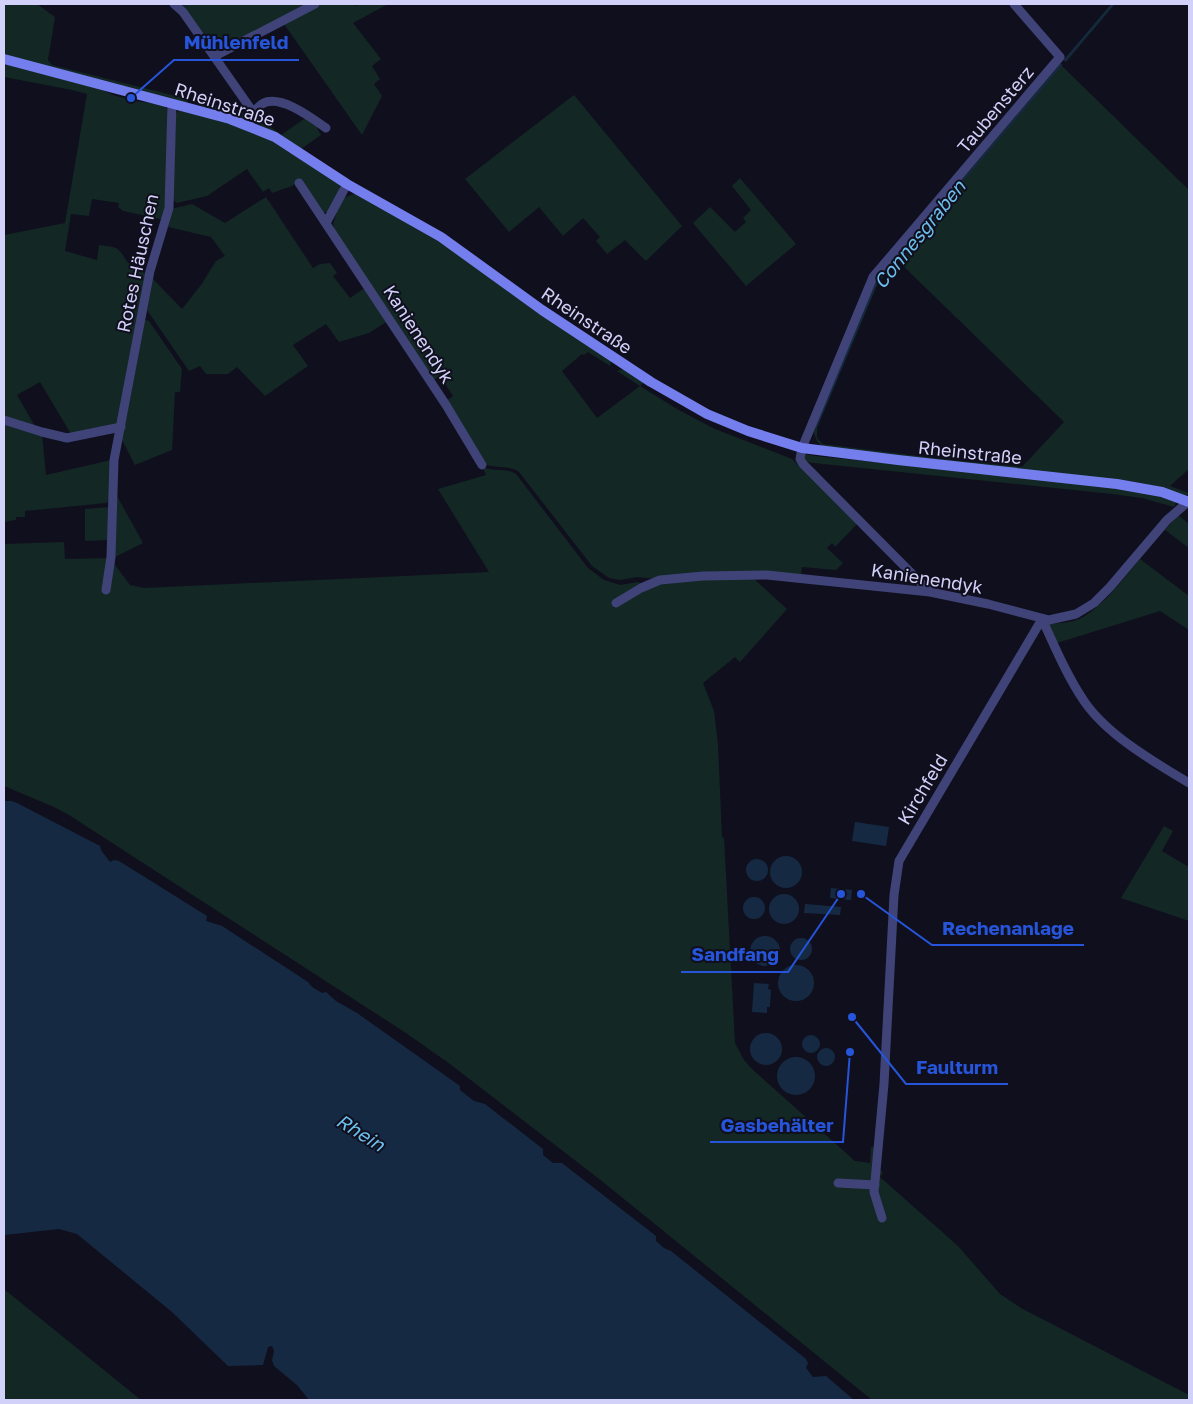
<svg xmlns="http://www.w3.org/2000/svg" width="1193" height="1404" viewBox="0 0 1193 1404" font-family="'Golos Text',sans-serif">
	<rect width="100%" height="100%" fill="#100f1e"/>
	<!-- green -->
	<path fill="#132724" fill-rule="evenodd" d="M 4,4 L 37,4 L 55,17 L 48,60 L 52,65 L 188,99 L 187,104 L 4,56 Z
		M 178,4 L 310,4 L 216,53 Z
		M 322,4 L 355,4 L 356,6 L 361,4 L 388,4 L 353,23 L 381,59 L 372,66 L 380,79 L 374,84 L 382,96 L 362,135 L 284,24 Z
		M 1111,4 L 1115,4 L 1066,62 L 1064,60 Z
		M 4,64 L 98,88 L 113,95 L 135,101 L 165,105 L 169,114 L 166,199 L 163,218 L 160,219 L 123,211 L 118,207 L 119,203 L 92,199 L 89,216 L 71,214 L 65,251 L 97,260 L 99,245 C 104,246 111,246 116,248 C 125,253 123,263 137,268 L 137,271 L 147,273 L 117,425 L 71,434 L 40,382 L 17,395 L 36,428 L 4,417 L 4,235 L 65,223 L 87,94 L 72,90 L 4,77 Z
		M 1060,64 L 1189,190 L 1189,469 L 1170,486 L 1189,493 L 1189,494 L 1186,496 L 1156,486 L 1130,481 L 875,455 L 821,446 L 817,441 L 813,431 L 875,281 ZM 897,260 L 1064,422 L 1022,467 L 942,459 L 823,444 L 817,438 L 817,428 L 878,283 Z
		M 574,95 L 682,226 L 646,261 L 625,240 L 607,254 L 596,241 L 600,237 L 583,218 L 563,236 L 539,207 L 509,232 L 465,179 Z
		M 197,102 L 213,104 L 247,114 L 249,111 L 249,118 L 244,119 L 227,111 L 201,106 Z
		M 180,109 L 231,123 L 271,139 L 339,183 L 340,189 L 328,212 L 321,213 L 300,181 L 292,186 L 272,193 L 269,188 L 263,192 L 247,169 L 207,196 L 177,203 L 173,200 L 176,114 Z
		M 259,114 L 272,128 L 281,135 L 307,117 L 317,126 L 318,130 L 321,135 L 301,149 L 281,135 L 261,126 L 257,120 Z
		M 740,178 L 796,244 L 746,286 L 693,223 L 710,207 L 735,232 L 746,222 L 743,218 L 751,210 L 732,186 Z
		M 356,193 L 432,236 L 611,361 L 610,366 L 588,352 L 584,355 L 582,354 L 562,371 L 597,418 L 640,386 L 617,371 L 623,369 L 644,382 L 640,386 L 677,409 L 715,429 L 792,459 L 857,524 L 835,547 L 832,543 L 827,548 L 843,563 L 836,570 L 802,567 L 801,575 L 656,579 L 637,577 L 620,580 L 609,578 L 592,566 L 519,472 C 509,464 495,470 483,463 L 446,401 L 453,396 L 440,376 L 432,381 L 337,237 L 333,224 L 338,209 L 344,198 Z
		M 266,197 L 313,268 L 320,264 L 330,263 L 337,273 L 333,276 L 350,298 L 366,287 L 388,321 L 369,333 L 339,342 L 326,324 L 293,345 L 308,366 L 265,396 L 237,367 L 228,374 L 206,374 L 200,366 L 189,371 L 147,310 L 153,279 L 182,309 L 201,285 L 216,261 L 225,256 L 211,237 L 168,227 L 171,209 L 192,204 L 225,223 Z
		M 145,320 L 149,321 L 182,369 L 180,392 L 175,392 L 172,450 L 135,465 L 122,440 Z
		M 4,422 L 42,434 L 46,475 L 111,460 L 110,500 L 106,503 L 25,511 L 25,517 L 16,517 L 16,520 L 4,522 Z
		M 805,454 L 815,456 L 1113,486 L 1173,498 L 1176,503 L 1174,507 L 1142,498 L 1112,494 L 804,462 Z
		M 482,466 C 492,473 506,467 516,474 L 588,568 L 604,580 L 620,585 L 638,582 L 644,585 L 662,581 L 752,577 L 787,609 L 740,662 L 735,657 L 703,683 L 714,711 L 718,744 L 722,837 L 724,838 L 735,1043 L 744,1060 L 752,1069 L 855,1161 L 870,1163 L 871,1147 L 881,1148 L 880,1169 L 883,1173 L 880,1177 L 958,1246 L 1000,1294 L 1021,1308 L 1189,1395 L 1189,1400 L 872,1400 L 603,1182 L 450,1064 L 406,1033 L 69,815 L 54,807 L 4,786 L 4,544 L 64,542 L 65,559 L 109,558 L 114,560 L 115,565 L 130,585 L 144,588 L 489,572 L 438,489 L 486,475 Z
		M 117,496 L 143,543 L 115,557 Z
		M 110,507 L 110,540 L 85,541 L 85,509 Z
		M 1178,515 L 1189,524 L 1189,548 L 1165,530 Z
		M 1140,559 L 1189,596 L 1189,630 L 1160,611 L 1057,643 L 1049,624 C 1058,623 1071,623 1079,619 C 1102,608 1124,578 1140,559 Z
		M 1164,826 L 1173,831 L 1162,851 L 1187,866 L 1189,865 L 1189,921 L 1121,898 Z
		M 4,1289 L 141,1400 L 4,1400 Z"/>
	<!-- water -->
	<path fill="#152a42" d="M 4,801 L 11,801 L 17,803 L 100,846 L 101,850 L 110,862 L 114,860 L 119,861 L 207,916 L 206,921 L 222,926 L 308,982 L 312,987 L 322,993 L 326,992 L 336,1001 L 357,1013 L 460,1086 L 460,1090 L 474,1101 L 485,1104 L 543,1149 L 543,1155 L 553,1163 L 562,1163 L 567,1167 L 647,1229 L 656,1236 L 656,1241 L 664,1248 L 671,1251 L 806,1359 L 808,1363 L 806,1368 L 813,1377 L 826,1376 L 854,1400 L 309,1400 L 297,1385 L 274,1366 L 272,1360 L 274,1351 L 272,1346 L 268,1347 L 263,1365 L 228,1366 L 172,1312 L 77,1234 L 59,1229 L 4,1235 Z
		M 855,822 L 889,827 L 886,846 L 852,841 Z
		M770 872a16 16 0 1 1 32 0a16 16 0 1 1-32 0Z
		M746 870a11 11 0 1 1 22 0a11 11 0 1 1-22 0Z
		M 831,888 L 852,890 L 851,900 L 830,898 Z
		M769 909a15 15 0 1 1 30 0a15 15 0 1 1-30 0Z
		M743 908a11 11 0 1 1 22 0a11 11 0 1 1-22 0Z
		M 805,904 L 841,907 L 840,915 L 804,913 Z
		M750 951a15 15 0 1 1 30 0a15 15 0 1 1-30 0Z
		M790 949a11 11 0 1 1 22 0a11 11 0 1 1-22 0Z
		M778 983a18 18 0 1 1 36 0a18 18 0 1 1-36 0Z
		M 754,983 L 769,984 L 768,989 L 771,990 L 770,1007 L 767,1007 L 767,1013 L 752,1012 Z
		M750 1049a16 16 0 1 1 32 0a16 16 0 1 1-32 0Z
		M802 1044a9 9 0 1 1 18 0a9 9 0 1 1-18 0Z
		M817 1057a9 9 0 1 1 18 0a9 9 0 1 1-18 0Z
		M777 1076a19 19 0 1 1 38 0a19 19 0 1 1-38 0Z"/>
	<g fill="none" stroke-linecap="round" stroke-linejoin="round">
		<!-- stream -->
		<path stroke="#152a42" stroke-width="2" d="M 1065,60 L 1113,4
			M 816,427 L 877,281 L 1061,65"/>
		<!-- minor -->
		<path stroke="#3f4377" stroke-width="9" d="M 174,4 L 183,12 L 253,112 L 249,125
			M 215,56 L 315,4
			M 253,112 C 256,110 259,106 262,104 C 279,93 312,118 326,128
			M 299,183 L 446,405 L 482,465
			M 326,223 L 347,184
			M 4,420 L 42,432 L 67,438 L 121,427
			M 106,590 L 111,557 L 114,460 L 150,271 L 169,208 L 172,104
			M 930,592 L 803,464 L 800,459 L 802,448 L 873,277 L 1060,57 L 1014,4
			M 616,603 L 641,588 L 660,580 L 703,576 L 767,575 L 930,592 L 988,604 L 1049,620 L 1076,614 L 1094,603 L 1110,587 L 1167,520 L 1189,501
			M 1042,619 C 1055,647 1067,676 1084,701 C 1107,735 1154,762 1189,783
			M 838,1183 L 875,1185
			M 882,1218 L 874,1192 L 884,1084 L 894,895 L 899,861 L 1042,619"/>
		<!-- secondary -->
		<path stroke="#747eed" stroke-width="10" d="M 4,59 L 230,119 L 275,137 L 347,184 L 441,237 L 542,310 L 651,382 L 707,414 L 748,431 L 802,448 L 898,460 L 1117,484 L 1162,492 L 1189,502"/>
	</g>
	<g text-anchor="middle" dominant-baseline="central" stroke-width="4" stroke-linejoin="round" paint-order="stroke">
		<!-- street labels -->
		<g font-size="18" fill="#d2d1f9" stroke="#100f1e">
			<text transform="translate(225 104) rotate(18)">Rheinstraße</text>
			<text transform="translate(995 109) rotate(-50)">Taubensterz</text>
			<text transform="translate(137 263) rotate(-78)">Rotes Häuschen</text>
			<text transform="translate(587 320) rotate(34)">Rheinstraße</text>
			<text transform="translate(419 334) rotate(57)">Kanienendyk</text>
			<text transform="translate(970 452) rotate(6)">Rheinstraße</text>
			<text transform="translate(927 578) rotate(9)">Kanienendyk</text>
			<text transform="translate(922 789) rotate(-59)">Kirchfeld</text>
		</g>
		<!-- water labels -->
		<g font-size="19" font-style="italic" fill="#6cbeec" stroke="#100f1e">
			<text transform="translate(919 234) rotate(-51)">Connesgraben</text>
			<text transform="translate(361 1132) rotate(32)">Rhein</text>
		</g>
	</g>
	<!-- callouts -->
	<path fill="none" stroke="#2655da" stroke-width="2" d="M131 98L174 60H299M861 894L932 945H1084M841 894L788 972H681M852 1017L906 1084H1008M850 1052L843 1142H710"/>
	<g fill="#2655da" stroke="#100f1e" stroke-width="2">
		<circle cx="131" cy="98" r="5"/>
		<circle cx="861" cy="894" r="5"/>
		<circle cx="841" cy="894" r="5"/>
		<circle cx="852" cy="1017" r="5"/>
		<circle cx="850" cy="1052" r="5"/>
	</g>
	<g font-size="19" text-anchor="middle" font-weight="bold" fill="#2655da" stroke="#100f1e" stroke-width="4" stroke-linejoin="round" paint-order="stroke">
		<text x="236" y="49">Mühlenfeld</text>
		<text x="1008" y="935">Rechenanlage</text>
		<text x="735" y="961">Sandfang</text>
		<text x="957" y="1074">Faulturm</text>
		<text x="777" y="1132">Gasbehälter</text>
	</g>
	<!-- border -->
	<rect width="1193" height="1404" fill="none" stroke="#d2d1f9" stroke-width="10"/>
</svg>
